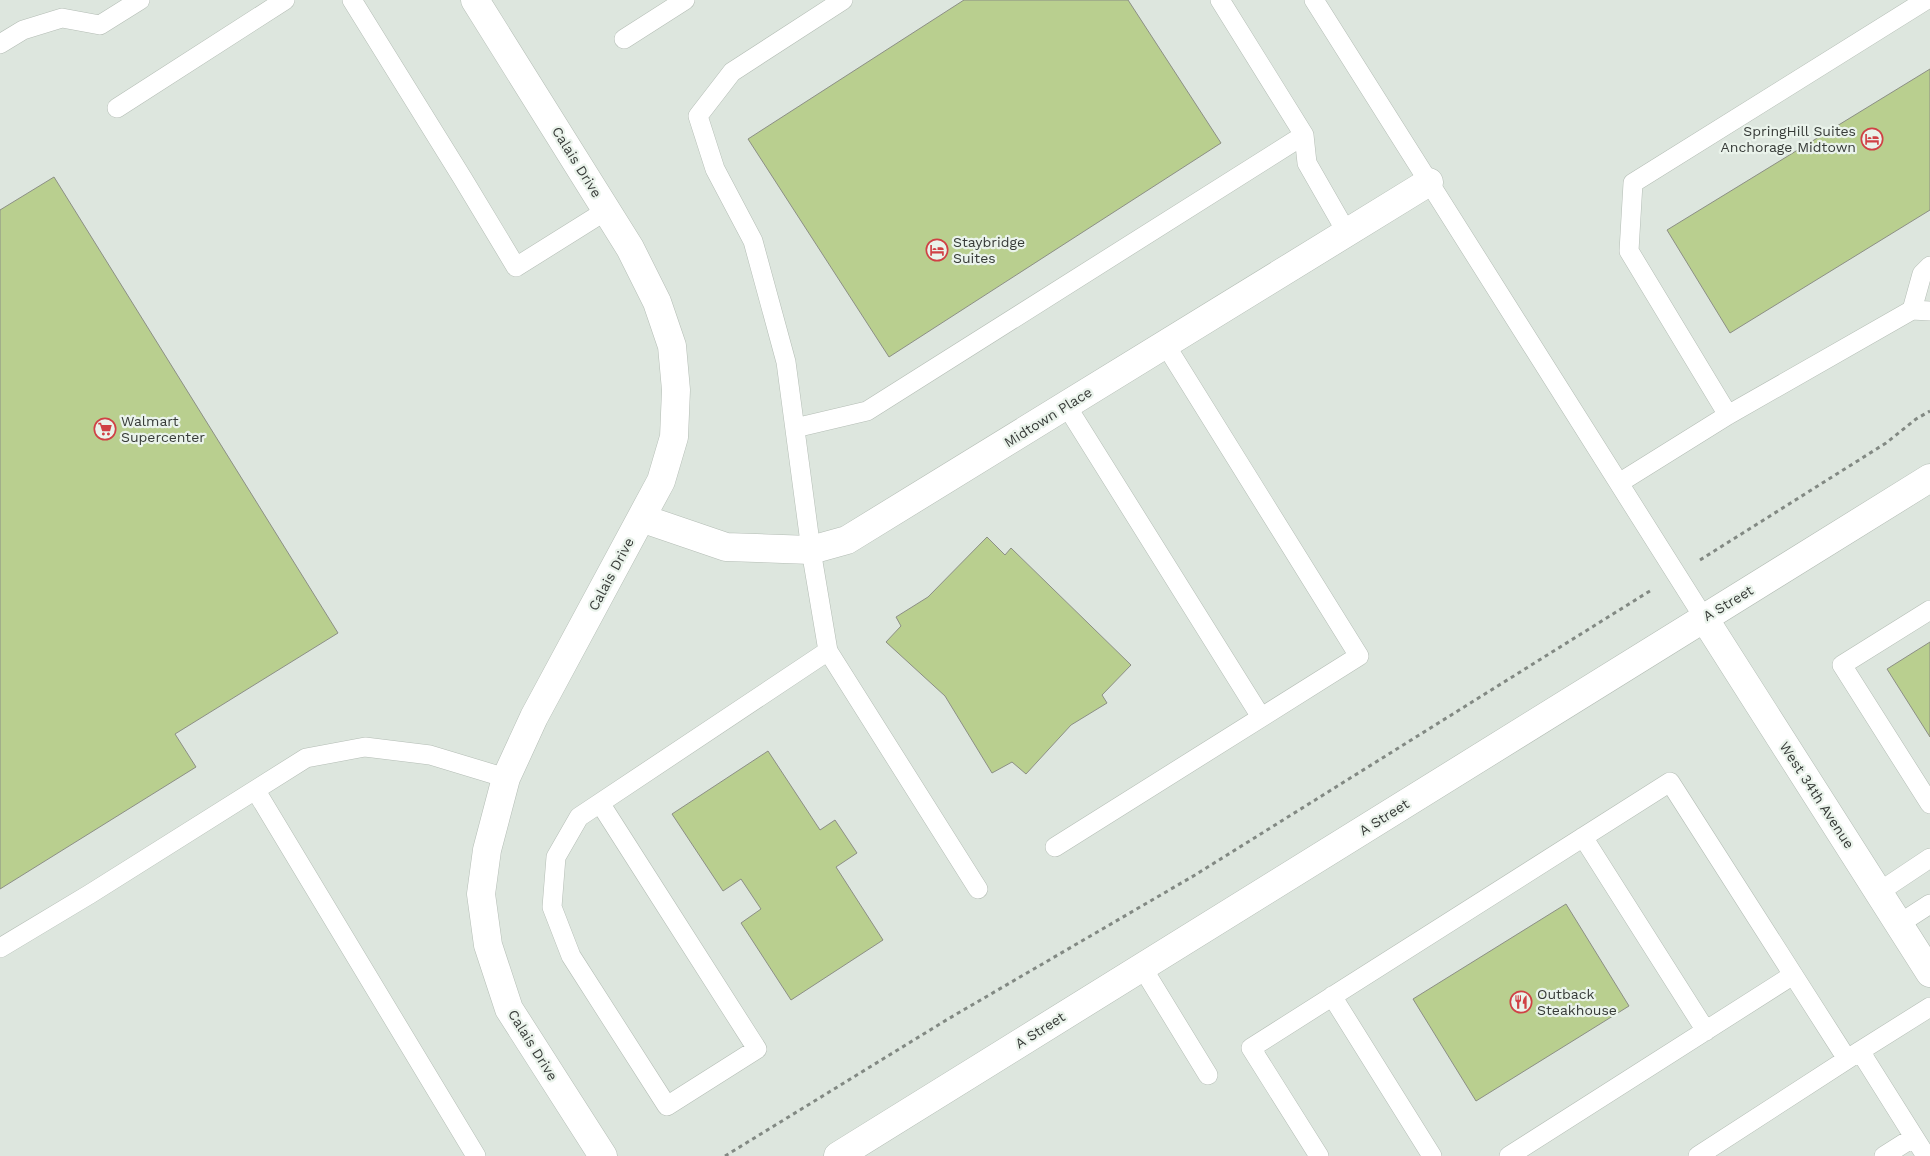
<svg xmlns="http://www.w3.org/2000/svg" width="1930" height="1156" viewBox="0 0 1930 1156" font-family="'Work Sans',sans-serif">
	<rect width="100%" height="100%" fill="#dde6de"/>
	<!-- building -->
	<path fill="#b9cf8f" stroke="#8c8f85" d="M 964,0 L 1128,0 L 1221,143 L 889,357 L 748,139 Z
		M 1930,69 L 1930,210 L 1730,333 L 1667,230 Z
		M 54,177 L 338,633 L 175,734 L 196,767 L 0,889 L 0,210 Z
		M 987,537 L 1005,555 L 1011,548 L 1131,665 L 1102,695 L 1107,703 L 1071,725 L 1026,774 L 1012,762 L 992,773 L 945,696 L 886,642 L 901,626 L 896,617 L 928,597 Z
		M 1930,642 L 1930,737 L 1887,669 Z
		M 768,751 L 820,830 L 835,820 L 857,853 L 836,867 L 883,940 L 791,1000 L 741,923 L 761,909 L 741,879 L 723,891 L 672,814 Z
		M 1566,904 L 1629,1006 L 1476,1101 L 1413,999 Z"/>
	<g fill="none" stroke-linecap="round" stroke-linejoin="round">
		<!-- lane casing -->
		<g stroke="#b4bdb5" stroke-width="20">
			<path id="lane" d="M 352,0 L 463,179 L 516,267 L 607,210
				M 843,0 L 732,72 L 698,116 L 715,169 L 753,241 L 786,362 L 811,550 L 828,651 L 978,889
				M 1220,0 L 1304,135 L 1307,163 L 1347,233
				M 1314,0 L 1704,618
				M 624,39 L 685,0
				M 0,44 L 23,30 L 62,18 L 100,25 L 140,0
				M 117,108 L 285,0
				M 1912,310 L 1922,274 L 1930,266
				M 1066,405 L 1261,717
				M 1728,415 L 1629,251 L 1633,183 L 1926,0
				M 795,428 L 867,411 L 1304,135
				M 1619,483 L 1728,415 L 1912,310 L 1930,311
				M 1930,610 L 1842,665 L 1930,804
				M 256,791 L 476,1156
				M 600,803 L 757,1049 L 667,1106 L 571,956 L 552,907 L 556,857 L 579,817 L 828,651
				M 1583,837 L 1706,1031
				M 1055,847 L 1359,656 L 1165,344
				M 1879,892 L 1930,858
				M 1899,924 L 1930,904
				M 0,948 L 90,894 L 306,758 L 365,747 L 430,755 L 506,778
				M 1142,967 L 1208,1075
				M 1332,996 L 1432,1156
				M 1860,1051 L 1930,1007
				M 1319,1156 L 1251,1048 L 1670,782 L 1847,1059
				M 1509,1156 L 1793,975
				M 1698,1156 L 1860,1051 L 1926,1156
				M 1884,1156 L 1914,1137"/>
		</g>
		<!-- street casing -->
		<g stroke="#b4bdb5" stroke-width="29">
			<path id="street" d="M 475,0 L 630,248 L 657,302 L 672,346 L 676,390 L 674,437 L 661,481 L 534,717 L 506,778 L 487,850 L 481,894 L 488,945 L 509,1009 L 603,1156
				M 641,518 L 726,547 L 811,550 L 847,540 L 1429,182
				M 1704,618 L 1930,973"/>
		</g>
		<!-- primary casing -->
		<g stroke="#b4bdb5" stroke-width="29">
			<path id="primary" d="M 838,1156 L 1930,478"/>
		</g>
		<!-- path -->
		<path stroke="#828983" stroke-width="3" stroke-dasharray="4 4" stroke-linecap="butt" d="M 1700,560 L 1886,443 L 1916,419 L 1930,411
			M 725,1156 L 948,1019 L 1195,875 L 1653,589"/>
		<!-- lane -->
		<use href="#lane" stroke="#fff" stroke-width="19"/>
		<!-- street -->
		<use href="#street" stroke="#fff" stroke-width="28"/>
		<!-- primary -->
		<use href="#primary" stroke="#fff" stroke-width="28"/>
	</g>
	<!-- icons -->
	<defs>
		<g id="hotel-ring" transform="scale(1.125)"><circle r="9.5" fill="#eaf3eb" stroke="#d04145" stroke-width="1.5"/><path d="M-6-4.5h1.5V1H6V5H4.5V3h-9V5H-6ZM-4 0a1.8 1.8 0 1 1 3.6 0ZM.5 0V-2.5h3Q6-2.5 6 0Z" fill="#d04145"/></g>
		<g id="supermarket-ring" transform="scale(1.125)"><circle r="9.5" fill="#eaf3eb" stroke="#d04145" stroke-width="1.5"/><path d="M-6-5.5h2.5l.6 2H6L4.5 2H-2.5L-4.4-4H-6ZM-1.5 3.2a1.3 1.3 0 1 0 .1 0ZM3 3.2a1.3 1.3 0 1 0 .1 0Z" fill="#d04145"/></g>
		<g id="restaurant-ring" transform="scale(1.125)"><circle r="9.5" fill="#eaf3eb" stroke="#d04145" stroke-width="1.5"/><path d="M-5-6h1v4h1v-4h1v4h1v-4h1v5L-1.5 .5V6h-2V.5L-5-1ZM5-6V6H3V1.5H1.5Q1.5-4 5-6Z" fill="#d04145"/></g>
	</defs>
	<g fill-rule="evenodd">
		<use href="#hotel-ring" x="1872" y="139"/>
		<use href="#hotel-ring" x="937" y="250"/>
		<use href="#supermarket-ring" x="105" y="429"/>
		<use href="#restaurant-ring" x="1521" y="1002"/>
	</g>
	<g text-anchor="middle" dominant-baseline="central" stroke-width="4.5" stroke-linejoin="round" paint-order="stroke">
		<!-- poi labels -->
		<g font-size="14" fill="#373b38" stroke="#eaf3eb" text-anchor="start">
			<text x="1856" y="131" text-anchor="end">SpringHill Suites<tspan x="1856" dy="16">Anchorage Midtown</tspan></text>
			<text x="953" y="242">Staybridge<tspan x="953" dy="16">Suites</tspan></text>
			<text x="121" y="421">Walmart<tspan x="121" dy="16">Supercenter</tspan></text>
			<text x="1537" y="994">Outback<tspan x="1537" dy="16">Steakhouse</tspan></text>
		</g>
		<!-- street labels -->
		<g font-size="14" fill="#373b38" stroke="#eaf3eb">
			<text transform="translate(577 162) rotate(58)">Calais Drive</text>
			<text transform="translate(1048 417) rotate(-32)">Midtown Place</text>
			<text transform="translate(611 574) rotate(-62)">Calais Drive</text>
			<text transform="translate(1728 603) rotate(-31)">A Street</text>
			<text transform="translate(1817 795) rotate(57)">West 34th Avenue</text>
			<text transform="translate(1384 817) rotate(-32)">A Street</text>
			<text transform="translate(1040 1030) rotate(-32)">A Street</text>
			<text transform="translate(533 1045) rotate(58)">Calais Drive</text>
		</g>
	</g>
</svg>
